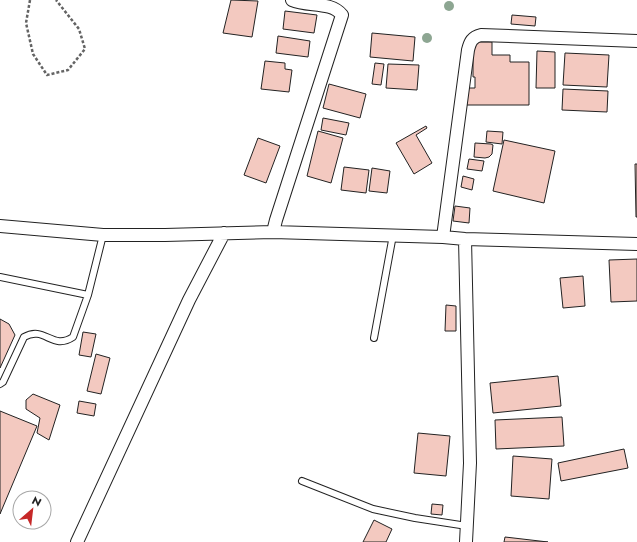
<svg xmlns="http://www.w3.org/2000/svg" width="637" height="542" viewBox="0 0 637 542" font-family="Jost,sans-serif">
	<rect width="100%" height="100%" fill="#fff"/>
	<!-- building -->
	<path fill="#f3c9c0" stroke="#222" d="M 231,0 L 258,1 L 252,37 L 223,33 Z
		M 285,11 L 317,15 L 314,33 L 283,29 Z
		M 512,15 L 536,17 L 535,26 L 511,24 Z
		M 372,33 L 415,37 L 413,61 L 370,57 Z
		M 278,36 L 310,41 L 308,57 L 276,53 Z
		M 473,42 L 492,42 L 492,55 L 510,55 L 510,62 L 529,62 L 529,105 L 466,105 L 467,88 L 475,88 L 475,77 L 473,77 Z
		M 537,51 L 555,52 L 555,88 L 536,88 Z
		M 565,53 L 609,55 L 607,87 L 563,85 Z
		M 265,61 L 285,63 L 285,69 L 292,70 L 289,92 L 261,89 Z
		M 375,63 L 384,64 L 381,85 L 372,84 Z
		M 388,64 L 419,65 L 417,90 L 386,88 Z
		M 329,84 L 366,94 L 360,118 L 323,108 Z
		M 563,89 L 608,91 L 607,112 L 562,110 Z
		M 323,118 L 349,123 L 346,135 L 321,130 Z
		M 426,126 L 427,128 L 416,135 L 432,163 L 414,174 L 396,143 Z
		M 318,131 L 343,138 L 331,183 L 307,176 Z
		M 487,131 L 503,132 L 502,144 L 486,142 Z
		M 258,138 L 280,146 L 266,183 L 244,175 Z
		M 504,140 L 555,151 L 544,203 L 493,191 Z
		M 475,143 L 491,144 L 493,145 L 492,154 L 489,157 L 485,158 L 474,157 Z
		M 469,159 L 484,161 L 482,171 L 467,169 Z
		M 635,164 L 637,164 L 637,217 L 636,217 Z
		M 344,167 L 369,170 L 366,193 L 341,190 Z
		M 372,168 L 390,171 L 387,193 L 369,191 Z
		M 463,176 L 474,179 L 472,190 L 461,187 Z
		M 455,206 L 470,208 L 469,223 L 453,221 Z
		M 637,259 L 637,301 L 611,302 L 609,260 Z
		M 583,276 L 585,306 L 563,308 L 560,278 Z
		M 446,305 L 456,306 L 456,331 L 445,331 Z
		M 0,319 L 9,324 L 15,335 L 0,368 Z
		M 83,332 L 96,334 L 91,357 L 79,355 Z
		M 96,354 L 110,358 L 101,394 L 87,391 Z
		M 558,376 L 561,406 L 493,413 L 490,383 Z
		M 33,394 L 60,405 L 49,440 L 37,433 L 40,418 L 26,409 L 26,400 Z
		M 79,401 L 96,404 L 94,416 L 77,413 Z
		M 0,411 L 37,426 L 0,514 Z
		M 562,417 L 564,446 L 496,449 L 495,420 Z
		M 418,433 L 450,436 L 446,476 L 414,473 Z
		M 624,449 L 628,468 L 561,481 L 558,463 Z
		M 513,456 L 552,459 L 549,499 L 511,496 Z
		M 432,504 L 443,505 L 442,515 L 431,514 Z
		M 374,520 L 392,529 L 386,542 L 363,542 Z
		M 505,537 L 548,542 L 504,542 Z"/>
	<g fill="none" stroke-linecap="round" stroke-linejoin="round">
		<!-- service casing -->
		<g stroke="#222" stroke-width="8">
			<path id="service" d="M 0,277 L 88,295
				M 374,338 L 393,235
				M 0,384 L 3,382 L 24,337 C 45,325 52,351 73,337 L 88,295 L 103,235
				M 302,481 L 373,509 L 415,518 L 467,526"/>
		</g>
		<!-- minor casing -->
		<g stroke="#222" stroke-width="14">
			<path id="minor" d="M 0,226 L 103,235 L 165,235 L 273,232 L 443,237 L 465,239 L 637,244
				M 273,232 L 276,220 L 342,15 C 331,1 308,7 292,0
				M 443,237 L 468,50 C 470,42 472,37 481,35 L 637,41
				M 465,239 L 470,463 L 466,542
				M 77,542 L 189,300 L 224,233"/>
		</g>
		<!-- path -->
		<path stroke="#646464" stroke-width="2.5" stroke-dasharray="3 2" stroke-linecap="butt" d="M 30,0 L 26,23 L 33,54 L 47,75 L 68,70 L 85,49 L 79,29 L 56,0"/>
		<!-- service -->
		<use href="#service" stroke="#fff" stroke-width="6"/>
		<!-- minor -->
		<use href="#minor" stroke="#fff" stroke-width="12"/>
	</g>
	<!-- trees -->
	<g fill="#8da692">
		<circle cx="449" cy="6" r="5"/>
		<circle cx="427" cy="38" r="5"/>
	</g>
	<!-- north arrow -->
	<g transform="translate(32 510) rotate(28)"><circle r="19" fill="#ffffff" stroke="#a7a7a7"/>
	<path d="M0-3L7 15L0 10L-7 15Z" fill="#c62828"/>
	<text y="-6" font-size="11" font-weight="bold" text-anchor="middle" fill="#222222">N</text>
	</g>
</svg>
